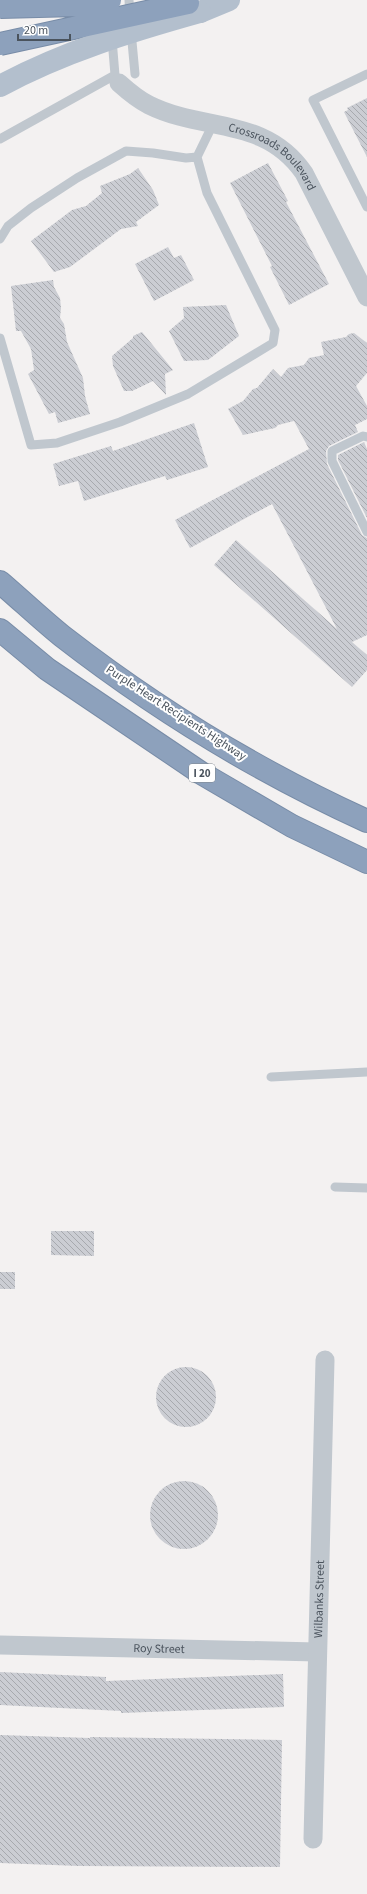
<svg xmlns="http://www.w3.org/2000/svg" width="367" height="1894" viewBox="0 0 367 1894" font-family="'Source Sans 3',sans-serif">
	<defs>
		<pattern id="building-back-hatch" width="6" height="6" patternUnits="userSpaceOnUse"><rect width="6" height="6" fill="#cbcdd3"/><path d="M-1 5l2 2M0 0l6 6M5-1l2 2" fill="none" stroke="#a7a9ae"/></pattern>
	</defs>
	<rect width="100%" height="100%" fill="#f3f1f1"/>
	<!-- building -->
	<path fill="url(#building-back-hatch)" d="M 367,98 L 367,157 L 344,112 L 348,110 L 347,108 Z
		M 268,163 L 288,201 L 286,202 L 329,284 L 289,305 L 270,267 L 272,266 L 230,183 Z
		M 138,168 L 153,190 L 159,205 L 136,222 L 138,226 L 121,229 L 70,267 L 54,272 L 31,241 L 72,210 L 86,206 L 102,193 L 100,186 L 130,174 Z
		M 168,247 L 174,258 L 181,255 L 194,280 L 154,301 L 135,264 Z
		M 53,280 L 54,287 L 60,298 L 61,308 L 60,318 L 64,324 L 67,342 L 83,378 L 85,396 L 90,414 L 58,423 L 55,412 L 49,414 L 28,374 L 34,370 L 31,349 L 21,331 L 16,331 L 11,286 Z
		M 226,305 L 239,336 L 208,360 L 184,361 L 169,331 L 184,318 L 183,307 Z
		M 142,332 L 173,370 L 165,374 L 166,395 L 153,381 L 132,391 L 124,391 L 113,366 L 112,356 L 133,338 L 133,336 Z
		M 354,333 L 367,343 L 367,373 L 356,386 L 367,406 L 367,419 L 355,425 L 358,432 L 329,446 L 326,451 L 327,464 L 362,535 L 367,538 L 367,635 L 352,642 L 367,655 L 367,670 L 352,687 L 214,565 L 236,540 L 337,629 L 272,504 L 190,548 L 175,520 L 309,449 L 294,421 L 278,425 L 275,428 L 243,435 L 228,409 L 243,401 L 253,389 L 257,388 L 273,369 L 281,377 L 288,368 L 304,365 L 309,358 L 324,355 L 321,342 L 346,337 L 349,334 Z
		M 194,423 L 208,467 L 167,480 L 165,476 L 84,501 L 78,481 L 59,486 L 53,464 L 111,446 L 113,451 Z
		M 364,442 L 367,449 L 367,518 L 338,460 L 338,455 Z
		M 51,1231 L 94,1231 L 94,1256 L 51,1255 Z
		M 0,1272 L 15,1272 L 15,1289 L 0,1289 Z
		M156 1397a30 30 0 1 1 60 0a30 30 0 1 1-60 0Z
		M150 1515a34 34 0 1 1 68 0a34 34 0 1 1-68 0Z
		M 0,1672 L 106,1677 L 106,1681 L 283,1674 L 284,1707 L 121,1713 L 121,1711 L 0,1705 Z
		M 0,1735 L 90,1738 L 90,1737 L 282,1740 L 280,1867 L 79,1866 L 0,1863 Z"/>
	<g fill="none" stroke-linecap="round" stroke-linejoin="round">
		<!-- motorway casing -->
		<g stroke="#788ca7" stroke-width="24">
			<path id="motorway" d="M 0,582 C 21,600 41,619 62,636 C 156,709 259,772 367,821
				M 0,630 L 47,669 L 201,773 L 292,826 L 367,862"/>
		</g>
		<!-- service -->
		<path stroke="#c0c7ce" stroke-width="9" d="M 129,0 L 130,17
			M 131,31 L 135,74
			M 112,39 L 115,75 L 117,80
			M 367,74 L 313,100 L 367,207
			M 0,139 L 115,75
			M 0,239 L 8,226 L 31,208 L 77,178 L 126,151 L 153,153 L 186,158 L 197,157
			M 0,338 L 31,445 L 57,443 L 120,422 L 188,394 L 273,343 L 275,330 L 207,193 L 197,157 L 213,124
			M 367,437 L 363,436 L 332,451 L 332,461 L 367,532
			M 271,1077 L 367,1072
			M 335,1187 L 367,1188"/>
		<!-- minor -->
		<g stroke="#c0c7ce" stroke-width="19">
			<path id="s1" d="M 119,83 C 129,92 137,99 149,105 C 203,132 265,116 304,173 L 367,297"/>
			<path id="s2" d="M 0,1645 L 317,1652"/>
			<path id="s3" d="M 313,1839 L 325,1360"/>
		</g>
		<!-- primary -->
		<path stroke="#b3bfcd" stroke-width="22" d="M 200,12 L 229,0"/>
		<!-- motorway -->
		<use href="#motorway" stroke="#8da1bc" stroke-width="22"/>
		<!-- motorway-bridge casing -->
		<g stroke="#788ca7" stroke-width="24" stroke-linecap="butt">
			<path id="motorway-bridge" d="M 0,7 L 77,5 L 110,0
				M 0,44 L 188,3"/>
		</g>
		<!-- primary-bridge -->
		<path stroke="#b3bfcd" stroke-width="22" d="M 0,86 C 63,52 132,31 200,12"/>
		<!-- motorway-bridge -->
		<use href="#motorway-bridge" stroke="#8da1bc" stroke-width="22"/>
	</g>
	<g text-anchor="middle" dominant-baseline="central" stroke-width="4" stroke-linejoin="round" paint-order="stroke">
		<!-- shield labels -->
		<rect fill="#fff" stroke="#80878e" stroke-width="1" x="189" y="764" width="26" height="18" rx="3"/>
		<g font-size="11" font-weight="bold" fill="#4a535d">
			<text x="202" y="773">I 20</text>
		</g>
		<!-- street labels -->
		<g font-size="12" fill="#4a535d" stroke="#fff">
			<text stroke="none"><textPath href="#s1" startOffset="175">Crossroads Boulevard</textPath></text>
			<text transform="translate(176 713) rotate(33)">Purple Heart Recipients Highway</text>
			<text stroke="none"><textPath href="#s3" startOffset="240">Wilbanks Street</textPath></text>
			<text stroke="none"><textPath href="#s2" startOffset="159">Roy Street</textPath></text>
		</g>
	</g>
	<!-- scale -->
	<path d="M18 34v6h52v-6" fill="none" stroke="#4a535d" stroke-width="2"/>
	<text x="24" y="34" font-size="12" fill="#4a535d" stroke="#ffffff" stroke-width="3" paint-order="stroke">20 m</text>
</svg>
